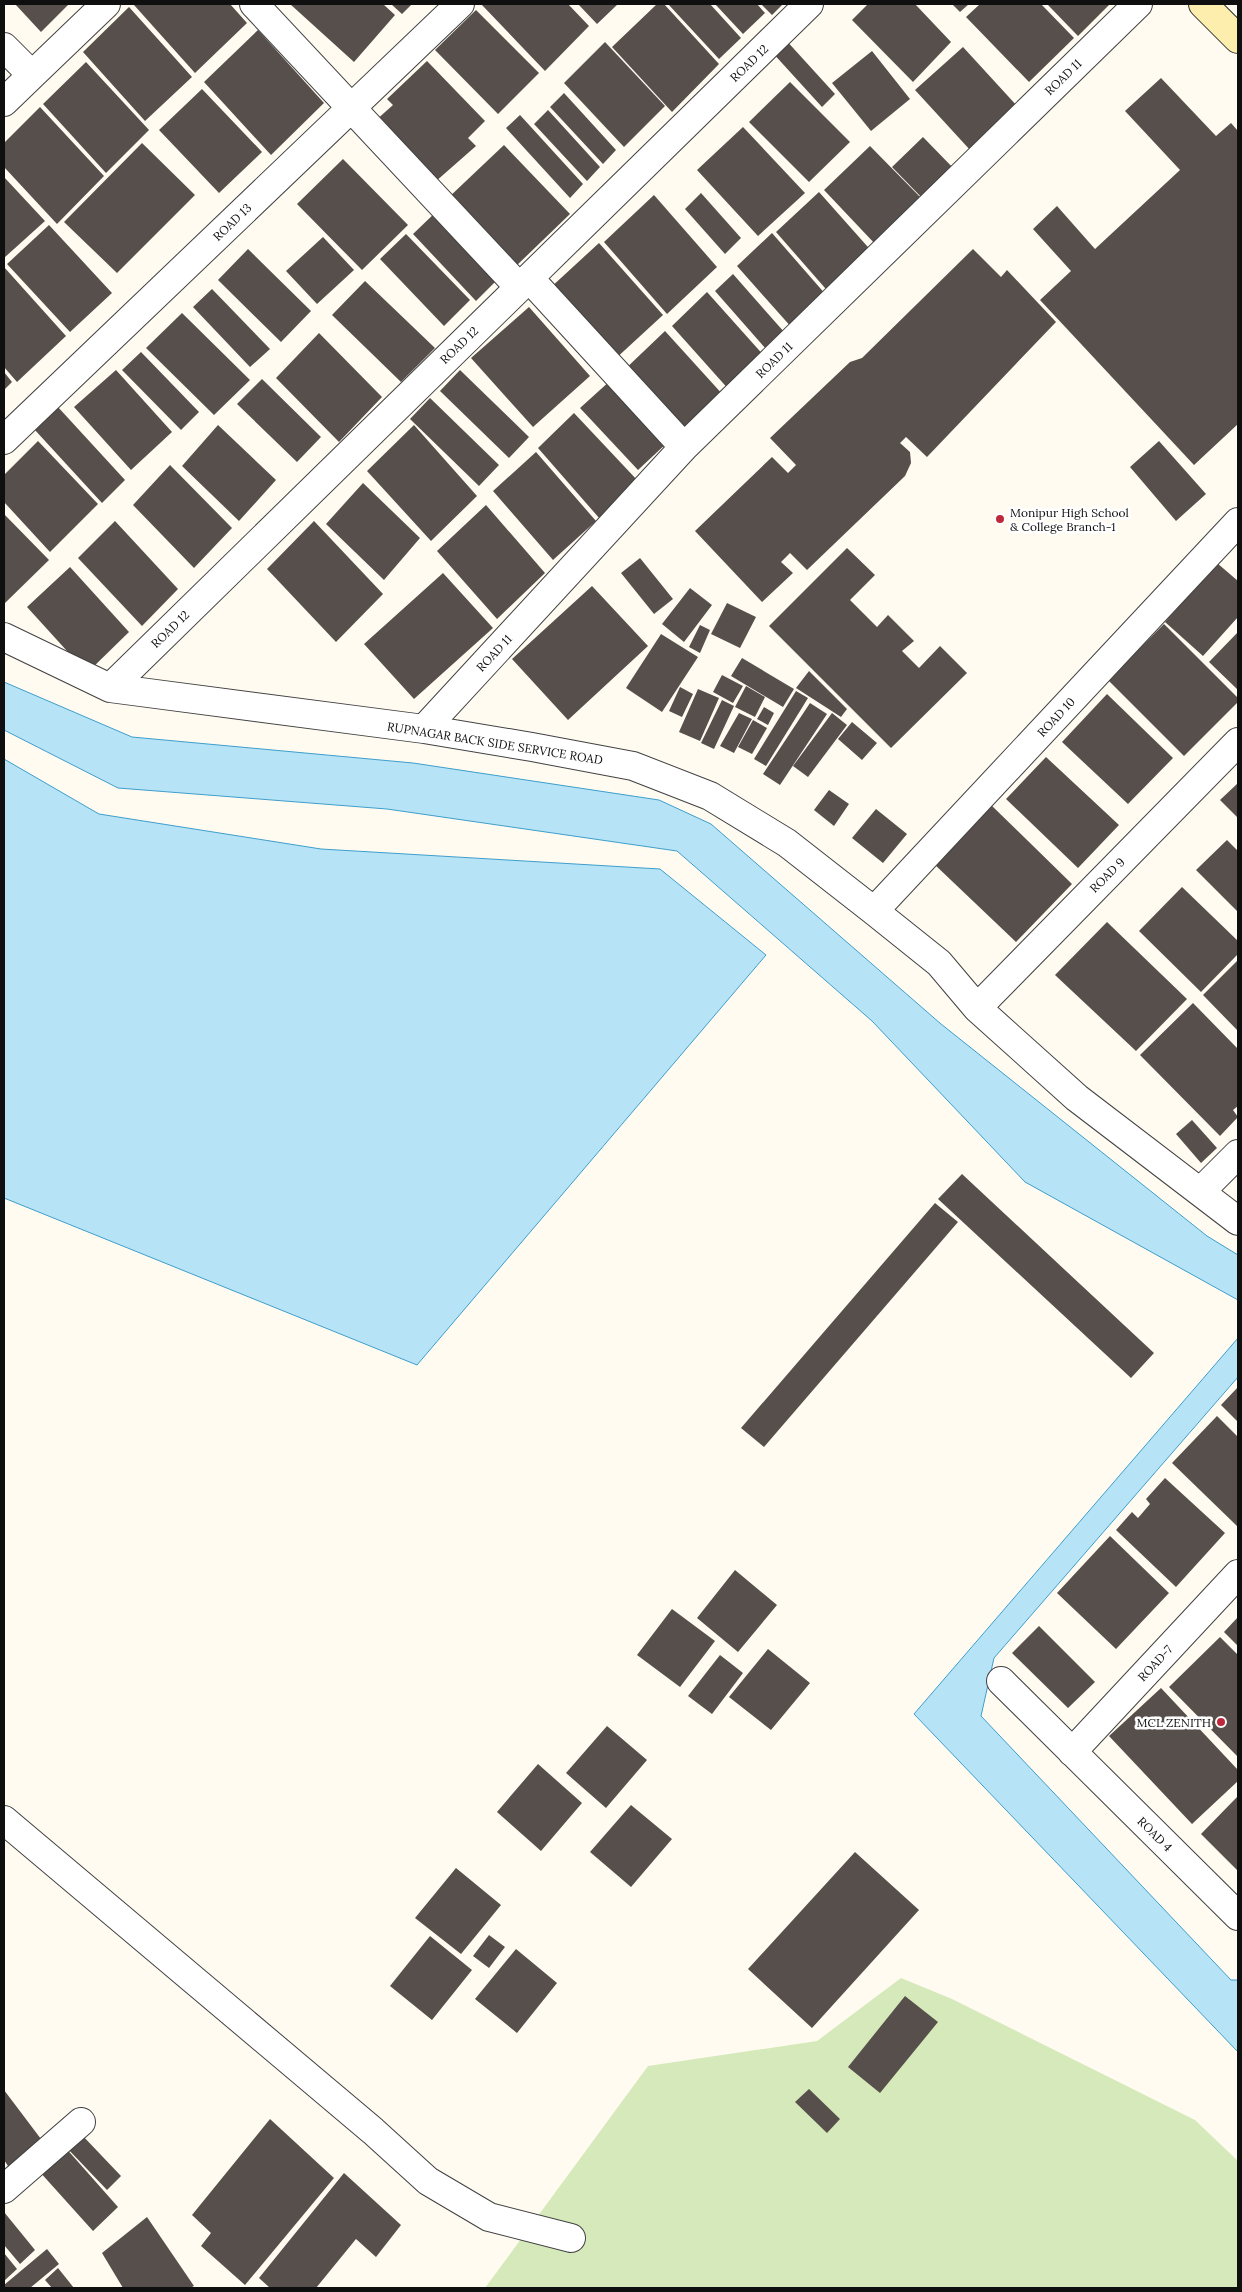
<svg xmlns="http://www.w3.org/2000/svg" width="1242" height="2292" viewBox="0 0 1242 2292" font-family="Lora,serif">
	<rect width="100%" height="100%" fill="#fffbf1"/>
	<!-- green -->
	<path fill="#d6e9bb" d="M 901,1978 L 952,1999 L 1195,2120 L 1238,2161 L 1238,2288 L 485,2288 L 648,2066 L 817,2041 Z"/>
	<!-- water -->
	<path fill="#b6e3f5" stroke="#3e9ecc" d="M 4,682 L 132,737 L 413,763 L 659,800 L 711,824 L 941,1024 L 1207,1236 L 1238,1255 L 1238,1300 L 1025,1182 L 872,1021 L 677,851 L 387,809 L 118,788 L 4,730 Z
		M 4,759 L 99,814 L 321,849 L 660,869 L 766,955 L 417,1365 L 4,1198 Z
		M 1238,1338 L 1238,1377 L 994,1658 L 981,1716 L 1231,1980 L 1238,1980 L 1238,2052 L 914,1714 Z"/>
	<!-- building -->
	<path fill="#574f4b" d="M 15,4 L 69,4 L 41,32 Z
		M 135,4 L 230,4 L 247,23 L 195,73 L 134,5 Z
		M 290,4 L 383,4 L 395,15 L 354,62 Z
		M 391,4 L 412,4 L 402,14 Z
		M 481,4 L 568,4 L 589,26 L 545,71 Z
		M 578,4 L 618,4 L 597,24 Z
		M 657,4 L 664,4 L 719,64 L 672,112 L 612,47 Z
		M 668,4 L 710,4 L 741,38 L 719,59 Z
		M 715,4 L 757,4 L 765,13 L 743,34 Z
		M 761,4 L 783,4 L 772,15 Z
		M 868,4 L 915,4 L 951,42 L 913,82 L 852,20 Z
		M 952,4 L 969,4 L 960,12 Z
		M 980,4 L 1041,4 L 1074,38 L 1029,82 L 966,17 Z
		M 1047,4 L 1110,4 L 1078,36 Z
		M 129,7 L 192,77 L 145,121 L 83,52 Z
		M 476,10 L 539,73 L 498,114 L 435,50 Z
		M 258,30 L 324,103 L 271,155 L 204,82 Z
		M 784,38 L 835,94 L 822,107 L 771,51 Z
		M 605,42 L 665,106 L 624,147 L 564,83 Z
		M 963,47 L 1019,108 L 971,151 L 915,90 Z
		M 872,51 L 910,99 L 871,131 L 832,83 Z
		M 427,61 L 485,121 L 468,138 L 476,146 L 435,182 L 375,121 L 393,105 L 387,99 Z
		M 86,62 L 149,130 L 106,173 L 43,104 Z
		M 1161,78 L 1216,136 L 1231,123 L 1238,131 L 1238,424 L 1194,465 L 1040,300 L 1071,271 L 1033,229 L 1057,206 L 1095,249 L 1180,170 L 1125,111 Z
		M 790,82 L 850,142 L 809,182 L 749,122 Z
		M 202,89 L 262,152 L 219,193 L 159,130 Z
		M 564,93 L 616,150 L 603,164 L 550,107 Z
		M 40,107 L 104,176 L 57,224 L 4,167 L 4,143 Z
		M 548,110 L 600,167 L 587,181 L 534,124 Z
		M 520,115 L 583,184 L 570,198 L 506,128 Z
		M 743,127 L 805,193 L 758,236 L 697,170 Z
		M 923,137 L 957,172 L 926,202 L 892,167 Z
		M 142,143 L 195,195 L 117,273 L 64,222 Z
		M 504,145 L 570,214 L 514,268 L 447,199 Z
		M 870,146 L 924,201 L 877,246 L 824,190 Z
		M 343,159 L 408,225 L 362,270 L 297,204 Z
		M 4,177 L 45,221 L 4,258 Z
		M 819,192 L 875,255 L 832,296 L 776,232 Z
		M 701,193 L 741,238 L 725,254 L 685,209 Z
		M 654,195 L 717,267 L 667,314 L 604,242 Z
		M 438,210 L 502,275 L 476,301 L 413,234 Z
		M 49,225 L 112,293 L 70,332 L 7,264 Z
		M 772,233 L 827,296 L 793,329 L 737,266 Z
		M 406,234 L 470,300 L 444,326 L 380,259 Z
		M 323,237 L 354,270 L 317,304 L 286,271 Z
		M 599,243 L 663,315 L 613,361 L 549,289 Z
		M 248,249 L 311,311 L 281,342 L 218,280 Z
		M 973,249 L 1001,277 L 1007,270 L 1056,322 L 927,457 L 906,437 L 900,443 L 910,452 L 911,463 L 905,476 L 807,570 L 790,553 L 781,562 L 793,573 L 762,602 L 695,531 L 772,457 L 788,473 L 796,465 L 770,438 L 850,362 L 862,358 Z
		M 4,267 L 66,336 L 17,382 L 4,367 Z
		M 733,274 L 785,333 L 766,349 L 715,291 Z
		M 365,281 L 435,348 L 401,382 L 332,315 Z
		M 212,289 L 270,349 L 250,367 L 193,307 Z
		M 707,292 L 767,359 L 731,392 L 672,326 Z
		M 529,307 L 590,376 L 533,427 L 471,358 Z
		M 182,313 L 250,380 L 214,415 L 146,348 Z
		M 665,331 L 724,396 L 680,438 L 621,373 Z
		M 319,333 L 382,397 L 339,442 L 276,378 Z
		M 141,352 L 199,412 L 181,430 L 122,370 Z
		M 116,370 L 172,432 L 131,470 L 74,407 Z
		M 460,370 L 529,437 L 509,458 L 440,391 Z
		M 4,372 L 12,382 L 4,390 Z
		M 262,379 L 321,437 L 297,462 L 237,404 Z
		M 611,380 L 669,441 L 638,470 L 580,408 Z
		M 430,398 L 499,465 L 479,486 L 410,419 Z
		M 57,406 L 125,480 L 102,503 L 34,429 Z
		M 574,413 L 638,481 L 600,519 L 538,448 Z
		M 218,425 L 276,480 L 239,521 L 182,466 Z
		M 414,425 L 477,496 L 431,541 L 367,471 Z
		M 38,441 L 98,504 L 50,552 L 4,502 L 4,475 Z
		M 1159,441 L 1206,494 L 1176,521 L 1130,467 Z
		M 536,452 L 596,521 L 553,560 L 493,491 Z
		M 170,465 L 232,528 L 194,568 L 133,505 Z
		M 363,483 L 420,538 L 384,580 L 326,524 Z
		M 486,505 L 545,573 L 497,619 L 437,551 Z
		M 4,514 L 49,560 L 4,604 Z
		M 115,521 L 178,589 L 142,626 L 78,558 Z
		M 314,521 L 383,594 L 336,642 L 267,569 Z
		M 847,548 L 875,575 L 850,600 L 877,627 L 888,615 L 914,641 L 902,651 L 919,668 L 940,646 L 967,673 L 891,748 L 769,626 Z
		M 640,558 L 673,599 L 654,614 L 621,573 Z
		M 1217,563 L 1238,581 L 1238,617 L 1203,656 L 1165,622 Z
		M 70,567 L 129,632 L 87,673 L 27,607 Z
		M 443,573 L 493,628 L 414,699 L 364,644 Z
		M 592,586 L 648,646 L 568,720 L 512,659 Z
		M 690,588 L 712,605 L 684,642 L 662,624 Z
		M 727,603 L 756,617 L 740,648 L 711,634 Z
		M 1164,624 L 1238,698 L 1238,702 L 1184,756 L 1108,680 Z
		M 700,625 L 710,630 L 700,653 L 689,647 Z
		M 1238,632 L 1238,690 L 1209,662 Z
		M 661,634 L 698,657 L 662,712 L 626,688 Z
		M 742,658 L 794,689 L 783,707 L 731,676 Z
		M 809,671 L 847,709 L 841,717 L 796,688 Z
		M 722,675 L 743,686 L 733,703 L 713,692 Z
		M 746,686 L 765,697 L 755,717 L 735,707 Z
		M 680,687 L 693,694 L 682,717 L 669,711 Z
		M 698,689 L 719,698 L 700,741 L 679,732 Z
		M 796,691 L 808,698 L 766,766 L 754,759 Z
		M 1107,694 L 1173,758 L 1128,804 L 1062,742 Z
		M 722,700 L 734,706 L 714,749 L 701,743 Z
		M 810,703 L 827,714 L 780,785 L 763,774 Z
		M 764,707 L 774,713 L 768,725 L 757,719 Z
		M 739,713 L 752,719 L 734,753 L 720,746 Z
		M 832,713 L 847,725 L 808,777 L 793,766 Z
		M 753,720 L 767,728 L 752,754 L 738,747 Z
		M 852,722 L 877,743 L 862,760 L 838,739 Z
		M 1046,757 L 1119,825 L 1078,868 L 1006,799 Z
		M 1238,783 L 1238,818 L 1220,800 Z
		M 829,790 L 849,804 L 834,826 L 814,810 Z
		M 990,804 L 1072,884 L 1016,942 L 933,863 Z
		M 876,809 L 907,834 L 883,863 L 852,838 Z
		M 1227,840 L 1238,851 L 1238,912 L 1196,870 Z
		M 1182,887 L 1238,941 L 1238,954 L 1201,992 L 1139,931 Z
		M 1107,922 L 1187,999 L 1136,1051 L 1055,975 Z
		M 1238,960 L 1238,1031 L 1203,995 Z
		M 1193,1003 L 1238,1049 L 1238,1106 L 1233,1110 L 1238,1117 L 1220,1136 L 1140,1055 Z
		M 1192,1120 L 1217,1148 L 1201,1163 L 1176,1134 Z
		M 962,1174 L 1154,1353 L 1131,1378 L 938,1199 Z
		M 935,1203 L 958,1222 L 764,1447 L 741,1428 Z
		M 1238,1387 L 1238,1422 L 1221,1405 Z
		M 1217,1416 L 1238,1437 L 1238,1527 L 1172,1463 Z
		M 1165,1478 L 1225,1533 L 1176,1587 L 1116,1530 L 1132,1512 L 1138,1518 L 1150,1504 L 1146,1499 Z
		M 1110,1536 L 1169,1593 L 1116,1649 L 1057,1593 Z
		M 735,1570 L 777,1605 L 738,1652 L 697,1618 Z
		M 672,1609 L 715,1641 L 680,1687 L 637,1655 Z
		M 1238,1617 L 1238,1646 L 1224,1632 Z
		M 1039,1626 L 1095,1682 L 1068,1708 L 1012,1653 Z
		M 1220,1637 L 1238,1655 L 1238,1757 L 1169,1687 Z
		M 768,1649 L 810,1683 L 771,1730 L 729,1697 Z
		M 720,1655 L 743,1673 L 712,1714 L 688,1696 Z
		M 1161,1688 L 1238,1770 L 1238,1781 L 1192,1824 L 1109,1736 Z
		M 607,1726 L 647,1760 L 606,1808 L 566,1773 Z
		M 538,1764 L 582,1803 L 541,1851 L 497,1812 Z
		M 1238,1796 L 1238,1871 L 1201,1834 Z
		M 631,1805 L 672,1839 L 631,1887 L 590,1852 Z
		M 855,1852 L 919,1910 L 812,2028 L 748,1969 Z
		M 456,1868 L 501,1905 L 461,1954 L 415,1918 Z
		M 489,1935 L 505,1947 L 489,1968 L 473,1956 Z
		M 430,1936 L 472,1970 L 432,2020 L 390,1986 Z
		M 516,1949 L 557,1983 L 517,2033 L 475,1999 Z
		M 905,1996 L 938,2022 L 880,2093 L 848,2067 Z
		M 809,2089 L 840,2119 L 827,2133 L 795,2102 Z
		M 4,2090 L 44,2143 L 10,2169 L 4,2160 Z
		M 270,2119 L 334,2178 L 245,2285 L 201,2246 L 211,2233 L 192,2215 Z
		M 81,2134 L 121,2176 L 107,2190 L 67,2148 Z
		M 64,2146 L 118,2207 L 93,2231 L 39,2171 Z
		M 344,2173 L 401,2225 L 376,2257 L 356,2239 L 316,2288 L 270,2288 L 259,2278 Z
		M 4,2212 L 35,2250 L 20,2264 L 4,2245 Z
		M 147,2217 L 194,2286 L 190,2288 L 123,2288 L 102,2253 Z
		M 47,2249 L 59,2264 L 30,2288 L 4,2288 L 4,2285 Z
		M 4,2253 L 17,2269 L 4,2281 Z
		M 58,2268 L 74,2288 L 52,2288 L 45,2280 Z"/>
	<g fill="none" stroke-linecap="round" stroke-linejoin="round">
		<!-- street casing -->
		<g stroke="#424242" stroke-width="30">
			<path id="street" d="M 254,4 L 519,287
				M 4,47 L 32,75 L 106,4
				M 4,102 L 32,75
				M 529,278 L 684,447
				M 4,440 L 460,4
				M 4,637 L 110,688 L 424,729 L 532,747 L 633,766 L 710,796 L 787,843 L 874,911 L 939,963 L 977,1008 L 1077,1098 L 1238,1221
				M 110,688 L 809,4
				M 424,729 L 684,447 L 1138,4
				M 874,911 L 1238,522
				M 977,1008 L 1238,742
				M 1201,1191 L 1238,1154
				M 1001,1681 L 1238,1916
				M 1072,1752 L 1238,1574
				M 4,1820 L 373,2131 L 428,2181 L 489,2217 L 571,2238
				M 4,2189 L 81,2122"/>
		</g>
		<!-- secondary casing -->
		<g stroke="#313131" stroke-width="30">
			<path id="secondary" d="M 1203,4 L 1238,39"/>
		</g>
		<!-- street -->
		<use href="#street" stroke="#fff" stroke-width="28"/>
		<!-- secondary -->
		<use href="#secondary" stroke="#feeead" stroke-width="28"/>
	</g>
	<!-- markers -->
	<g fill="#be283b" stroke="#fff" stroke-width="2">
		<circle cx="1000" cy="519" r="5"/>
		<circle cx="1221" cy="1722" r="5"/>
	</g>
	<g text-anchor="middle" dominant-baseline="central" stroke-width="5" stroke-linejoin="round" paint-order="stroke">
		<!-- street labels -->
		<g font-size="12" fill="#0f0f0f" stroke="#fff">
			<text transform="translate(749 63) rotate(-44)">ROAD 12</text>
			<text transform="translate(1063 77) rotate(-44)">ROAD 11</text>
			<text transform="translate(232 222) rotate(-44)">ROAD 13</text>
			<text transform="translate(459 345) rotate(-44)">ROAD 12</text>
			<text transform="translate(774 360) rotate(-44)">ROAD 11</text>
			<text transform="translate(170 629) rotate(-44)">ROAD 12</text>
			<text transform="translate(494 653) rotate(-47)">ROAD 11</text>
			<text transform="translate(1056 717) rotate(-47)">ROAD 10</text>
			<text transform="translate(495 743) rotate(9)">RUPNAGAR BACK SIDE SERVICE ROAD</text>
			<text transform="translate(1107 875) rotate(-45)">ROAD 9</text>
			<text transform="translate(1155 1663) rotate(-47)">ROAD-7</text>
			<text transform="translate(1155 1834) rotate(45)">ROAD 4</text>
		</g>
		<!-- poi labels -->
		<g font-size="12" fill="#0f0f0f" stroke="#fff" text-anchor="start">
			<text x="1010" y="512">Monipur High School<tspan x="1010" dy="14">&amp; College Branch-1</tspan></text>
			<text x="1211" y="1722" text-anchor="end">MCL ZENITH</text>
		</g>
	</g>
	<!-- border -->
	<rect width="1242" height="2292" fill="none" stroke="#0f0f0f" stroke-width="10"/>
</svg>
